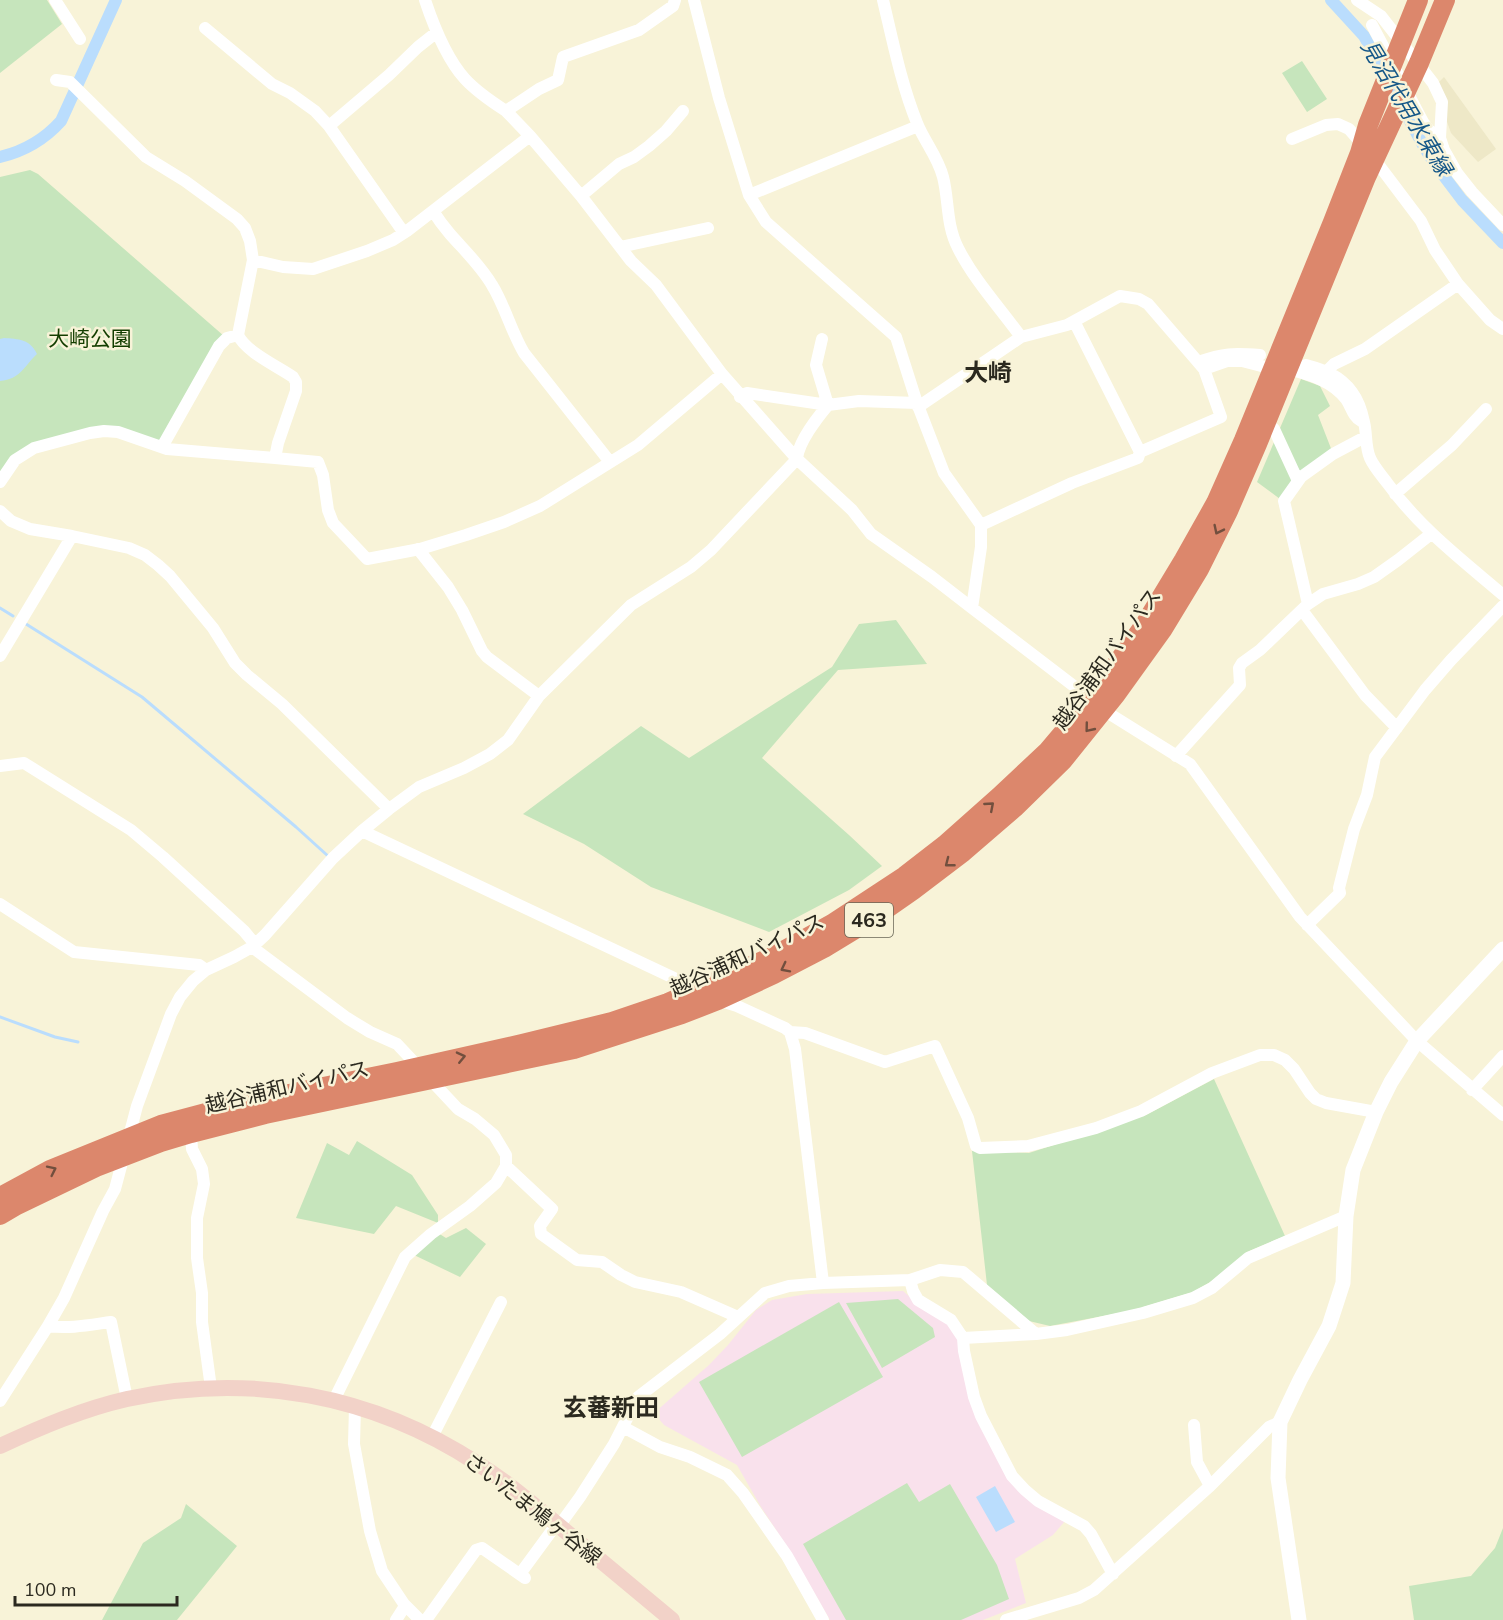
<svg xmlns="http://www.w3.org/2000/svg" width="1503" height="1620" viewBox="0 0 1503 1620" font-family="'Nunito Sans','Noto Sans JP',sans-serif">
	<rect width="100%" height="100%" fill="#f8f3d8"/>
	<!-- built -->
	<path fill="#eee8c7" d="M 1444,77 L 1496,149 L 1478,162 L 1451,133 L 1446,119 L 1446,100 L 1439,82 Z"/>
	<!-- education -->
	<path fill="#f9e1ec" d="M 903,1291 L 920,1306 L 953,1327 L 1011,1479 L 1065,1521 L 1053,1535 L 1015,1559 L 1026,1603 L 983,1620 L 830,1620 L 790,1551 L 761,1507 L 737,1465 L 664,1425 L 654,1413 L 709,1365 L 728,1345 L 756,1310 L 772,1300 L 807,1294 Z"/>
	<!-- green -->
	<path fill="#c6e5bc" d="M 0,0 L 47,0 L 62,24 L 0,73 Z
		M 1302,61 L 1327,99 L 1307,112 L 1282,73 Z
		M 30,170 L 38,174 L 224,336 L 165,437 L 158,441 L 118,429 L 33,445 L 0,474 L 0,177 Z
		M 1301,379 L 1320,386 L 1330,406 L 1318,415 L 1332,451 L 1280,499 L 1257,482 Z
		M 896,620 L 927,664 L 838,670 L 762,758 L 849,835 L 882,866 L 849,890 L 769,932 L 651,887 L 584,844 L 523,814 L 641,726 L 689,758 L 832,667 L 859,624 Z
		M 1214,1079 L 1285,1236 L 1247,1252 L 1212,1281 L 1193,1292 L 1130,1311 L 1050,1326 L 1029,1321 L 987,1285 L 972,1151 L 1029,1153 L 1146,1115 Z
		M 357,1141 L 412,1175 L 438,1215 L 438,1223 L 396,1206 L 374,1234 L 296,1218 L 327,1143 L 349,1155 Z
		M 466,1228 L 486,1244 L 460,1277 L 414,1255 L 438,1233 L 446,1238 Z
		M 898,1299 L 933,1328 L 935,1337 L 882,1368 L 846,1303 Z
		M 839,1302 L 883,1377 L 742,1457 L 699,1382 Z
		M 907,1483 L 919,1502 L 950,1484 L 997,1565 L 1009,1599 L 961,1620 L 846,1620 L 803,1544 Z
		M 186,1504 L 237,1546 L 177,1620 L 102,1620 L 143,1543 L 181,1518 Z
		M 1503,1528 L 1503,1620 L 1414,1620 L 1409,1586 L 1471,1576 L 1495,1548 Z"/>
	<!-- water -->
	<path fill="#baddfd" d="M 4,338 C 18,339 30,339 37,354 C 24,366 21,379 0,381 L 0,339 Z
		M 995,1486 L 1015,1522 L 996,1532 L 976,1497 Z"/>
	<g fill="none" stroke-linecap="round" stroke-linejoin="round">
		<!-- stream -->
		<path stroke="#baddfd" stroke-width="3" d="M 0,608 L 13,616
			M 26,624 L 142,697 L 296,827 L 328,856
			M 0,1017 L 55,1037 L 78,1042"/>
		<!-- canal -->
		<path stroke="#baddfd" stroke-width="12" d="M 1331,0 L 1364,36 L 1424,147 L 1437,167 L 1462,200 L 1503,243
			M 0,157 C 25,151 44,140 61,121 L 116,0"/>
		<!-- minor -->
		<path stroke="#fff" stroke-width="12" d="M 55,0 L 80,39
			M 425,0 C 434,27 446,58 465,79 C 477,92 492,102 506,111
			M 675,0 L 673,6 L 639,30 L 563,57 L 558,80 L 539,89 L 506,111 L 530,136 L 581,196 L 631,261 L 656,285 L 722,374 L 797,459 L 852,510 L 871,534 L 932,577 L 972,608
			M 694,0 L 719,98 L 749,195 L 766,222 L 896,337 L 917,403 L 944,473 L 981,525 L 981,547 L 972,608 L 1113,716 L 1190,764 L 1300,917 L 1417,1041 L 1503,1115
			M 883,0 C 893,42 901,83 917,123 C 924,141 938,157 943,177 C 949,200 946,225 958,248 C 974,280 1000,308 1021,337
			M 1357,0 L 1381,16 L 1433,83 L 1442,102 L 1440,138 L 1444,150 L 1457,173 L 1472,192 L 1503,225
			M 1372,25 L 1423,122 L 1429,130 L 1440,138
			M 205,28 L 272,84 L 290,93 L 315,111 L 329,126 L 404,233
			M 56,80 L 70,82 L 146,157 L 185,181 L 237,219 L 245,228 L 250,241 L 253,260 L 238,335 C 246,352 277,366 293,377 L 296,382 L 296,391 L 278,443 L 275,458 L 318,462 L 323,475 L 328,510 L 333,523 L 367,559 L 420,549 L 466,535 L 504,522 L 540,506 L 638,445 L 722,374
			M 329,126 L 389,75 L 418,47 L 437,32
			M 1292,139 L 1326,125 L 1338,124 L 1349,129 L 1369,152 L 1421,221 L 1435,250 L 1458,284 L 1490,320 L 1503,329
			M 749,195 L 918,126
			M 581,196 L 619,164 L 634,157 L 649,146 L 666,131 L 683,111
			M 433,211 C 438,219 444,227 450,234 C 464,250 481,266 492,285 C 505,306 511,331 524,353 L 610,462
			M 620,247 L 708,228
			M 253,260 L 283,267 L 313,269 L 367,251 L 393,240 L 407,231 L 530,136
			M 1198,362 C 1224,353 1233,353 1260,355
			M 1306,365 C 1325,370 1340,376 1352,392 C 1358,400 1362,412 1364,422 C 1367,434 1365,446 1370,458 C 1374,467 1382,476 1388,484 C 1421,529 1461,559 1503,595
			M 1204,369 L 1227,361 L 1242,361 L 1273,369
			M 1288,369 C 1310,375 1331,380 1346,399 C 1351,406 1353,417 1361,421
			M 1327,371 L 1334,364 L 1365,349 L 1458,284
			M 740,397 L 747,393 L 828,405 L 816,365 L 822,339
			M 918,407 L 1021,337 L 1067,325 L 1120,296 L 1139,299 L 1148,304 L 1198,362 L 1204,369 L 1221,417 L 1140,452 L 1074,321
			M 1274,429 L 1298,481
			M 162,447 L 219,346 L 227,338 L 238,335
			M 0,482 L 15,460 L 34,448 L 90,433 L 104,431 L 118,432 L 167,449 L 275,458
			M 1395,494 L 1452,445 L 1486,409
			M 0,511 L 11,521 L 30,529 L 72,536 L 129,548 L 145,555 L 158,565 L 170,576 L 213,628 L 235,663 L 247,675 L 282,704 L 389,809
			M 981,525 L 1072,483 L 1138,458 L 1140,452
			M 418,549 L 448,587 L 462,610 L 482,651 L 487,657 L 539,696
			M 1308,604 L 1284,501 L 1301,477 L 1333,454 L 1365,437
			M 1302,610 L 1365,695 L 1397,728
			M 0,656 L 72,536
			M 1176,756 L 1240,685 L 1239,668 L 1242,663 L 1260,650 L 1308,604 L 1323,594 L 1358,584 L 1374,577 L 1398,560 L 1431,534
			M 0,766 L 24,763 L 131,830 L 163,857 L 244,931 L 255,944
			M 362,831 L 676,979 L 699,991
			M 0,904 L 74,952 L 199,965 L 206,970
			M 1307,925 L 1340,893 L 1339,888 L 1354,829 L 1367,795 L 1375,757 L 1425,690 L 1451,660 L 1503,606
			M 252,947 L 347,1018 L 370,1032 L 397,1044 L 458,1109 L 475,1119 L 494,1135 L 506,1155 L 506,1166 L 496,1183 L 470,1206 L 431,1234 L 405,1257 L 334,1400
			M 718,1000 L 737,1006 L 785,1028 L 790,1032 L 795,1049 L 823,1283
			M 790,1032 L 805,1033 L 885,1062 L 935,1046 L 968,1118 L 976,1146 L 980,1148 L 1028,1146 L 1096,1128 L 1141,1111 L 1212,1073 L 1260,1055 L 1274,1055 L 1285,1060 L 1294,1069 L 1310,1093 L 1316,1099 L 1326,1103 L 1376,1112
			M 1472,1090 L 1503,1056
			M 191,1133 L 192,1149 L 202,1169 L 204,1184 L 197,1218 L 197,1258 L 202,1293 L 202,1322 L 211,1388
			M 506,1166 L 552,1209 L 540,1226 L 541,1234 L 577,1260 L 602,1262 L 621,1275 L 635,1282 L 681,1292 L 738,1317
			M 910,1280 L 913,1291 L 918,1300 L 951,1320 L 963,1338 L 964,1351 L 974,1397 L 981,1416 L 1012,1476 L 1025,1490 L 1038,1501 L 1084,1526 L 1091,1534 L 1113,1574
			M 48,1326 C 69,1329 89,1325 111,1322 L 127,1399
			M 963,1338 L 1036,1334
			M 0,1401 L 48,1326 L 64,1298 L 103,1211 L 115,1189 L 137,1106 L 171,1014 L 180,997 L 193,981 L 206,970 L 234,957 L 252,947 L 265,935 L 333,858 L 362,831 L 389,809 L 419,787 L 464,768 L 490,754 L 508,740 L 539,696 L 631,605 L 691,567 L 711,550 L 797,459 C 798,443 817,418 828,405 L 859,401 L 917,403
			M 355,1407 L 354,1444 L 370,1531 L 382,1571 L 404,1604 L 420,1620
			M 1194,1425 L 1197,1462 L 1210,1486
			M 623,1427 L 660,1447 L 690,1457 L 727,1475 L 743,1493 L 787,1556 L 823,1620
			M 432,1437 L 501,1302
			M 520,1574 L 553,1529 L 559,1526 L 580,1497 L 614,1444 L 638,1397 L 720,1334 L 765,1293 L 789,1286 L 823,1283 L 910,1280 L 940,1270 L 963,1272 L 1036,1334 L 1067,1330 L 1143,1313 L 1193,1298 L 1212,1288 L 1248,1258 L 1346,1216
			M 396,1620 L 405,1606
			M 426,1620 L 476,1550 L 482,1548 L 525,1578
			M 1006,1620 L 1079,1598 L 1094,1590 L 1210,1486 L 1269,1427 L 1280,1422"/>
		<!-- tertiary -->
		<path stroke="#fff" stroke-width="15" d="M 1299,1620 L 1278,1478 L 1280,1422 L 1300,1380 L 1329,1326 L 1343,1283 L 1346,1216 L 1353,1170 L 1376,1112 L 1391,1082 L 1417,1041 L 1503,949"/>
		<!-- secondary -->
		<path stroke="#f2d2c8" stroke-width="16" d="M 0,1446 C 41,1427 83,1409 127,1399 C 250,1372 373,1395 478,1464 C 509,1483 536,1507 564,1530 C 600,1560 636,1590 672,1620"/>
		<!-- trunk -->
		<path stroke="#dc876c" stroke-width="20" d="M 0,1197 L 50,1170 L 161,1125 L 240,1104 L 397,1072 L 522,1044 L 612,1022 L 668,1003 L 776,955 L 832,924 L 905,876 L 945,845 L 999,797 L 1048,751 L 1092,699 L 1146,623 L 1184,560 L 1216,503 L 1244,440 L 1333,222 L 1360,153 L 1368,125 L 1418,0
			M 0,1215 L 17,1205 L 96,1167 L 161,1142 L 191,1133 L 265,1114 L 574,1049 L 682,1014 L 718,1000 L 774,974 L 824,948 L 870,920 L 913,890 L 963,852 L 1014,808 L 1063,760 L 1116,694 L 1162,630 L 1199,569 L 1228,511 L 1257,444 L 1366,177 L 1419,63 L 1445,0"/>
	</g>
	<!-- one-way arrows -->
	<defs><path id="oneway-chevron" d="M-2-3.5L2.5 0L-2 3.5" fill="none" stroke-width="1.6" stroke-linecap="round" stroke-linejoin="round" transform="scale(1.5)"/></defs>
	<g stroke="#724f3e">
		<use href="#oneway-chevron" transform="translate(1218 530) rotate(116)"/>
		<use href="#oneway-chevron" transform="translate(1089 728) rotate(129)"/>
		<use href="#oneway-chevron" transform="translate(990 806) rotate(-41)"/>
		<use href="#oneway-chevron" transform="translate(949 863) rotate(142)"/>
		<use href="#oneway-chevron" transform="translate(785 968) rotate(153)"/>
		<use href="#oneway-chevron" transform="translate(461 1057) rotate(-13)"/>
		<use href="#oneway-chevron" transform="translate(52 1170) rotate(-26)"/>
	</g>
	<g text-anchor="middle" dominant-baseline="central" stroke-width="5" stroke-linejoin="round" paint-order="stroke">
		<!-- shield labels -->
		<rect fill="#f8f3d8" stroke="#686656" stroke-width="1.5" x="845" y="903" width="48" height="34" rx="4.5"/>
		<g font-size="20" font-weight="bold" fill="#2b291f">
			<text x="869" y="920">463</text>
		</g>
		<!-- park labels -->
		<g font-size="21" fill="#133e00" stroke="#f8f3d8">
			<text x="90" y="339">大崎公園</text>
		</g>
		<!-- street labels -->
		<g font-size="21" fill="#2b291f" stroke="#f8f3d8">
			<text transform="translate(1107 659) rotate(-54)">越谷浦和バイパス</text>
			<text transform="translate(747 955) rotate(-25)">越谷浦和バイパス</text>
			<text transform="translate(287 1087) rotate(-13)">越谷浦和バイパス</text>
			<text transform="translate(533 1509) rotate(38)">さいたま鳩ヶ谷線</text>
		</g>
		<!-- water labels -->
		<g font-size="22" font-style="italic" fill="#155788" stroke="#f8f3d8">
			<text transform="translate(1406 108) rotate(59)">見沼代用水東縁</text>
		</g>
		<!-- quarter labels -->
		<g font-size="24" font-weight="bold" fill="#2b291f" stroke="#f8f3d8">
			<text x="988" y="373">大崎</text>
			<text x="611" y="1408">玄蕃新田</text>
		</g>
	</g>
	<!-- scale -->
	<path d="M15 1596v9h162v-9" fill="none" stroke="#2b291f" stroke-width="3"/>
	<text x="24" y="1596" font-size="18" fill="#2b291f" stroke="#f8f3d8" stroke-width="4.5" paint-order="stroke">100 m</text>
</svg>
